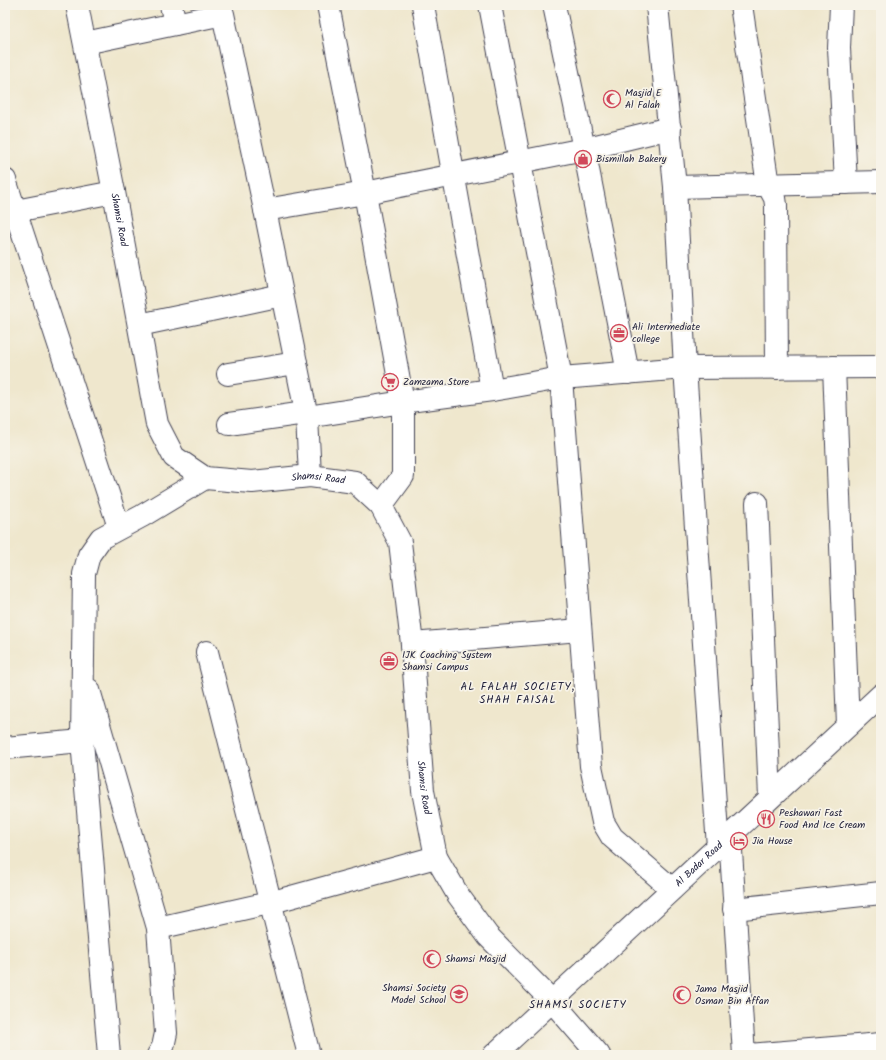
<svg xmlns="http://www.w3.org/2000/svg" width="886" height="1060" viewBox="0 0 886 1060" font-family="Kalam,sans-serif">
	<rect width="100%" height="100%" fill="#f7f3e8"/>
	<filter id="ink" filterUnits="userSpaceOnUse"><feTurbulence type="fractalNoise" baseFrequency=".025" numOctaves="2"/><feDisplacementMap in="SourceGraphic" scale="8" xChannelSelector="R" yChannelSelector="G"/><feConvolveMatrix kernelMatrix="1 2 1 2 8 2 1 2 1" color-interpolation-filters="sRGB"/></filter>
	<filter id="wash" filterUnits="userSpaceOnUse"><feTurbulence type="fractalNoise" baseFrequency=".012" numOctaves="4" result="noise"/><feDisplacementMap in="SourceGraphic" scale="16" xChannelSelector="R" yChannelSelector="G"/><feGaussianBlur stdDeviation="0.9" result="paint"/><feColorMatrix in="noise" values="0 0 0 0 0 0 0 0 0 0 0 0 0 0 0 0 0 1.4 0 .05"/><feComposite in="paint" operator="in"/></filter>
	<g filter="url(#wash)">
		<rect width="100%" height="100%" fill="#efe7cd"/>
	</g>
	<g filter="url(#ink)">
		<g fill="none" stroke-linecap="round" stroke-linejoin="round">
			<!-- minor casing -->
			<g stroke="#414051" stroke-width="24">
				<g id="minor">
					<path id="s1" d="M 77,5 L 114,192 L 157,424 L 174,457 L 205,478 L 252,482 L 310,476 L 355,482 L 381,506 L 400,542 L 412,644 L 423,791 L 436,857 L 458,895 L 488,936 L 552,1001 L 599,1055"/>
					<path d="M 171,5 L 175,24"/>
					<path d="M 328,5 L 365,193 L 403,402 L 403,476 L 381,506"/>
					<path d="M 423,5 L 492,390"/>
					<path d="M 490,5 L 561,378 L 591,766 L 603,822 L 612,837 L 672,889"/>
					<path d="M 554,5 L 584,149 L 628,373"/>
					<path d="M 657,5 L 675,187 L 685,368 L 718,847"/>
					<path d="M 741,5 L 768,185 L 775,198 L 776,205 L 777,368"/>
					<path d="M 841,5 L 839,48 L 846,183"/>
					<path d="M 85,43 L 223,14 L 265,210 L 307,417 L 310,476"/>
					<path d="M 5,180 L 119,527"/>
					<path d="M 675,187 L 881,182"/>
					<path d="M 265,210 L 365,193 L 584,149 L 670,128"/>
					<path d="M 5,213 L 114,192"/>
					<path d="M 139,325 L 282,295"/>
					<path d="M 834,367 L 848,725"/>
					<path d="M 228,374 L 296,363"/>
					<path d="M 307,417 L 403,402 L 492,390 L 561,378 L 685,368 L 881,367"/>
					<path d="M 229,424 L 305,413"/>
					<path d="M 757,503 L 770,797"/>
					<path d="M 412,644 L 580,630"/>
					<path d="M 207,652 L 309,1055"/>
					<path d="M 89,690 L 158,928 L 166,1033 L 163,1047 L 158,1055"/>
					<path d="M 5,748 L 82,741"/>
					<path d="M 730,835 L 744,1055"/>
					<path d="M 734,909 L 881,893"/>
					<path d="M 158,928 L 269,903 L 436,857"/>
					<path d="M 109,1055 L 82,741 L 84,574 L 89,555 L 101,538 L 142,516 L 205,478"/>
					<path id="s2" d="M 494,1055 L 881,695"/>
					<path d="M 749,1055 L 881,1044"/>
				</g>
			</g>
			<!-- minor -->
			<use href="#minor" stroke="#fff" stroke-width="22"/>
		</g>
	</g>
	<!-- icons -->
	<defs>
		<g id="mosque-ring" transform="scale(0.9)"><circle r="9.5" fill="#f7f3e8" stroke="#d1495b" stroke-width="1.5"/><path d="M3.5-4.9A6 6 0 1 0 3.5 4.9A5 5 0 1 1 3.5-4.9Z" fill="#d1495b"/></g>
		<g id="shop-ring" transform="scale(0.9)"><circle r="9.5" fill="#f7f3e8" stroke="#d1495b" stroke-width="1.5"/><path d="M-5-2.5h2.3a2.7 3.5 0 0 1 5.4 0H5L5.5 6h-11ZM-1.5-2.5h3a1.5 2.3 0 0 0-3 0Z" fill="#d1495b"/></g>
		<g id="office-ring" transform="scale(0.9)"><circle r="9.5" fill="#f7f3e8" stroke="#d1495b" stroke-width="1.5"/><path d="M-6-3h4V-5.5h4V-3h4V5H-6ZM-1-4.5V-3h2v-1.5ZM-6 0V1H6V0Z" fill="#d1495b"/></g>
		<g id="supermarket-ring" transform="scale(0.9)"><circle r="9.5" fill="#f7f3e8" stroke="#d1495b" stroke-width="1.5"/><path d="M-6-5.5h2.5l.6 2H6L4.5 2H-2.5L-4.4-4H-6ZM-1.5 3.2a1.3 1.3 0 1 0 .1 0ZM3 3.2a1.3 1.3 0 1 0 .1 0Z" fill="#d1495b"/></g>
		<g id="restaurant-ring" transform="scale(0.9)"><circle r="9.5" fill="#f7f3e8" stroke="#d1495b" stroke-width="1.5"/><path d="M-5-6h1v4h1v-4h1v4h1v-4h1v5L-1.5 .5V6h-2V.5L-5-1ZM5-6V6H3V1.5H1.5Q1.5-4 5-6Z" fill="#d1495b"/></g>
		<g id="hotel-ring" transform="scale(0.9)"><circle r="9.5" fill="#f7f3e8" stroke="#d1495b" stroke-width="1.5"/><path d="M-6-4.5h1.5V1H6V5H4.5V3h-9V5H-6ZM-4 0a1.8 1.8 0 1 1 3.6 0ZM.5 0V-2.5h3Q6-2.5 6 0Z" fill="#d1495b"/></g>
		<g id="school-ring" transform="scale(0.9)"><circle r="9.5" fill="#f7f3e8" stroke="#d1495b" stroke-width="1.5"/><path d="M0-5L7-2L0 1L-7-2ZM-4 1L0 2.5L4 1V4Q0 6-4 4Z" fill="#d1495b"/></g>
	</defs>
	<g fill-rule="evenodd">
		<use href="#mosque-ring" x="612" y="99"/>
		<use href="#shop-ring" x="583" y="159"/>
		<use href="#office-ring" x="619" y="333"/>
		<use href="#supermarket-ring" x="390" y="382"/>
		<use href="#office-ring" x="389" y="661"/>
		<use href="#restaurant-ring" x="766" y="819"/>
		<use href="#hotel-ring" x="739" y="841"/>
		<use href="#mosque-ring" x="432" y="959"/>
		<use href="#school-ring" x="459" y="994"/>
		<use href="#mosque-ring" x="682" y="995"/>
	</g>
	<g text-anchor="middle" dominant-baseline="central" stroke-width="3.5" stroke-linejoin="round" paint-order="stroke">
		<!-- poi labels -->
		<g font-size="10" fill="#22223b" stroke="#f7f3e8" text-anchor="start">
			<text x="625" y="93">Masjid E<tspan x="625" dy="12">Al Falah</tspan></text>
			<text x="596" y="159">Bismillah Bakery</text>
			<text x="632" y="327">Ali Intermediate<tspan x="632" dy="12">college</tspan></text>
			<text x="403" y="382">Zamzama Store</text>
			<text x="402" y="655">IJK Coaching System<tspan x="402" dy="12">Shamsi Campus</tspan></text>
			<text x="779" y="813">Peshawari Fast<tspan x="779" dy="12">Food And Ice Cream</tspan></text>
			<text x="752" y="841">Jia House</text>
			<text x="445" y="959">Shamsi Masjid</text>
			<text x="446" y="988" text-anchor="end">Shamsi Society<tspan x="446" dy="12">Model School</tspan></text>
			<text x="695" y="989">Jama Masjid<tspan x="695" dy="12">Osman Bin Affan</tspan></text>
		</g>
		<!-- street labels -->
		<g font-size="10" fill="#22223b" stroke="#f7f3e8">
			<text stroke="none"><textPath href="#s1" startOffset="219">Shamsi Road</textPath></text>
			<text stroke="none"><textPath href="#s1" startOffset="615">Shamsi Road</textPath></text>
			<text stroke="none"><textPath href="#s1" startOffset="975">Shamsi Road</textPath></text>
			<text stroke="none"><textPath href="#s2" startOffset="280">Al Badar Road</textPath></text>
		</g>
		<!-- neighbourhood labels -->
		<g font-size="11" letter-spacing="1" fill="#22223b" stroke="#f7f3e8">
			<text x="518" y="687">AL FALAH SOCIETY,<tspan x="518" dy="13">SHAH FAISAL</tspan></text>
			<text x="578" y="1005">SHAMSI SOCIETY</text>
		</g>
	</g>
	<!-- margin -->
	<rect width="886" height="1060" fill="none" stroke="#f7f3e8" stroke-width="20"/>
</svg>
